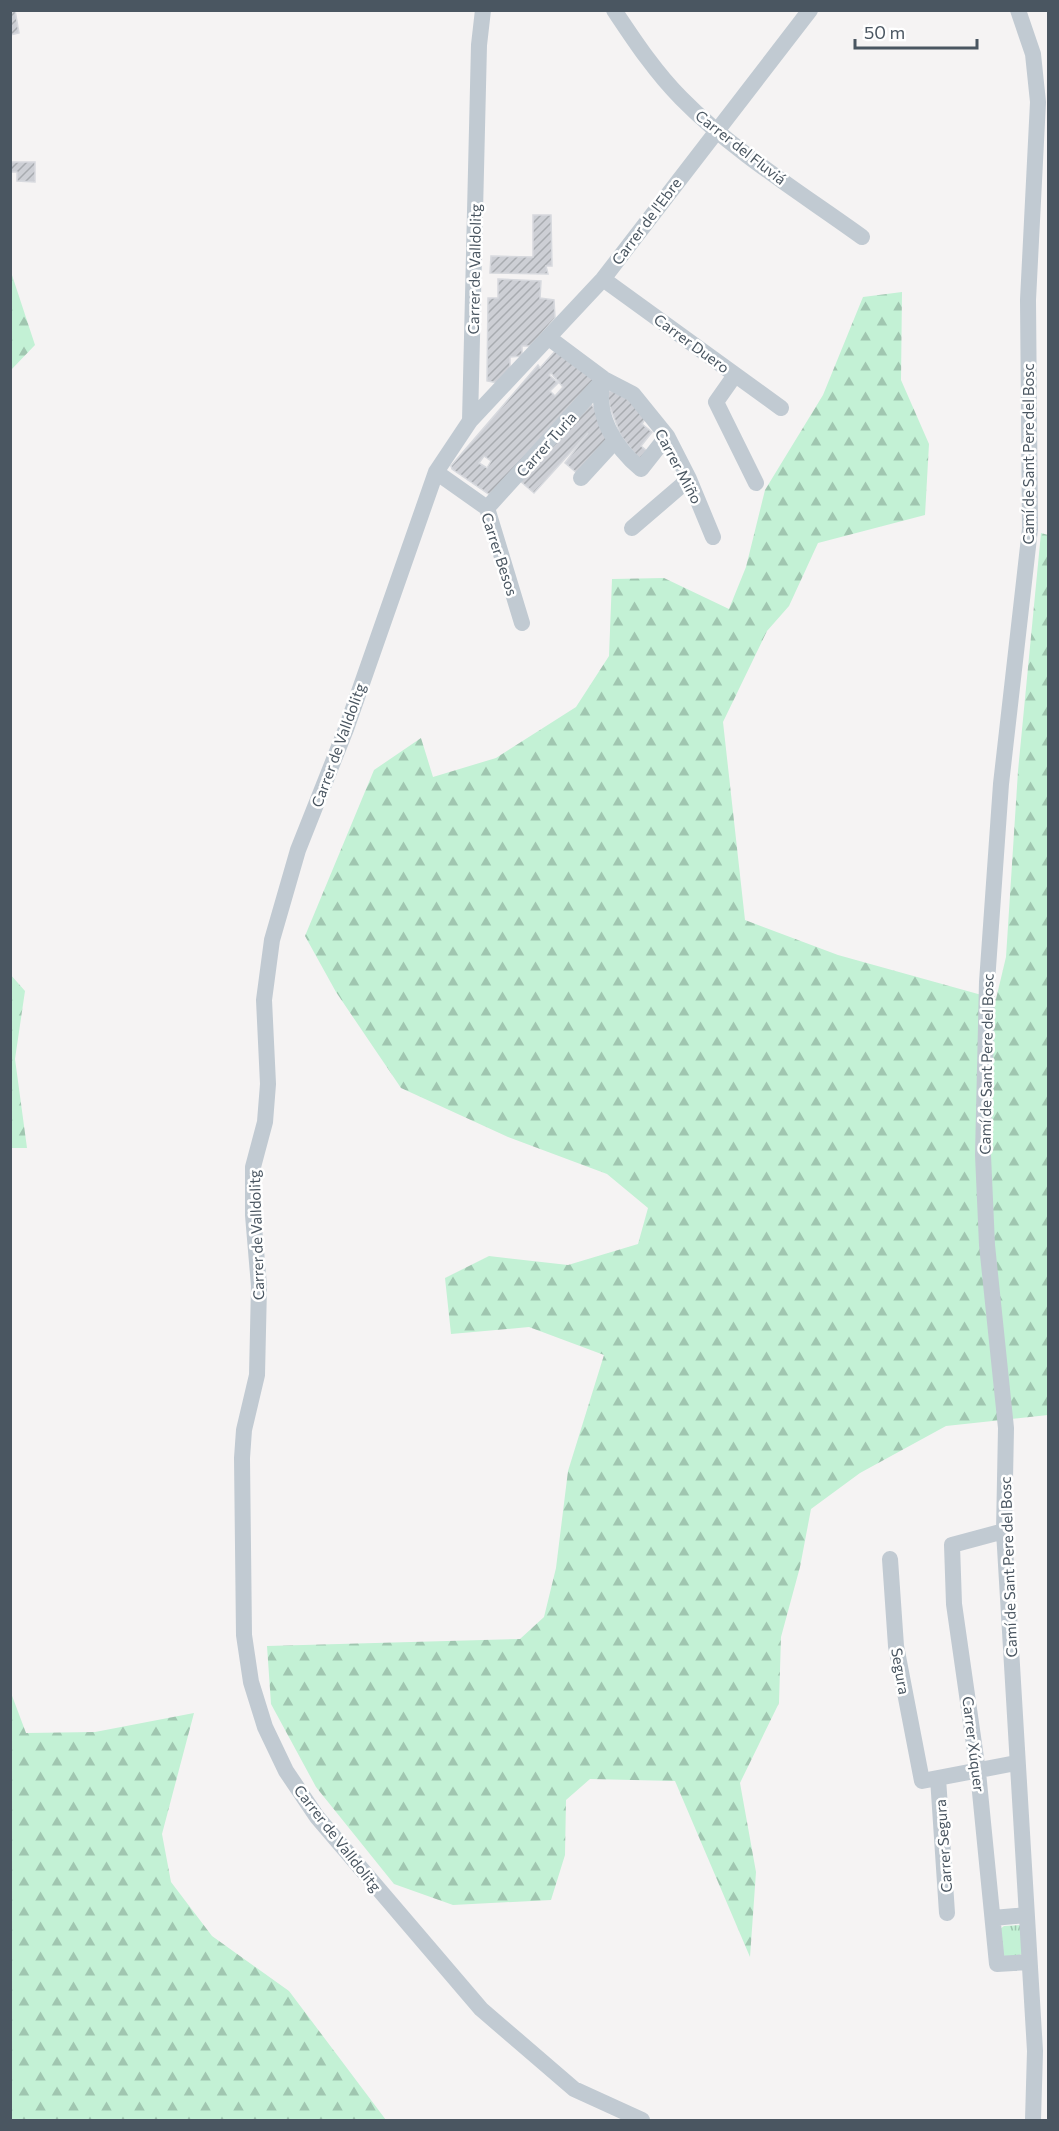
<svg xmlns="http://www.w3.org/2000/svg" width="1059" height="2131" viewBox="0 0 1059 2131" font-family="Commissioner,sans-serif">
	<defs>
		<pattern id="grass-tufts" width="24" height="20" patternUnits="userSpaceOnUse" patternTransform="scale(1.5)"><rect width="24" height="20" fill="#c3f1d5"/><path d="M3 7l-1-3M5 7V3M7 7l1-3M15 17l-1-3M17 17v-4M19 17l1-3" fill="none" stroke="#a0c6b0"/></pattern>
		<pattern id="forest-firs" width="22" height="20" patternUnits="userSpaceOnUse" patternTransform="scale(1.5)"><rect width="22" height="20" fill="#c3f1d5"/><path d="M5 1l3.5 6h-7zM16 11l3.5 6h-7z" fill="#a0c6b0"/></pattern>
		<pattern id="building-hatch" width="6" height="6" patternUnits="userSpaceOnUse" patternTransform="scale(1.5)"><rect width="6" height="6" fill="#cdcfd5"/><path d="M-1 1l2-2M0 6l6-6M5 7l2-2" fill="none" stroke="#a8abb0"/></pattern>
	</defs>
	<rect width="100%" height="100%" fill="#f5f3f3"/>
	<!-- grass -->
	<path fill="url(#grass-tufts)" d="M 1020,1925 L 1025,1953 L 1007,1959 L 1003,1954 L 1000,1929 L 1004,1926 Z"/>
	<!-- forest -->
	<path fill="url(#forest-firs)" d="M 11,272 L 35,345 L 11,370 L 10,272 Z
		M 902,292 L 901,380 L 929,444 L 925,515 L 818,543 L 789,606 L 767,631 L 723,722 L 745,920 L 838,955 L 996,999 L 1006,957 L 1018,771 L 1041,533 L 1048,535 L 1048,1415 L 946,1426 L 860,1473 L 811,1509 L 800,1567 L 781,1637 L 779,1703 L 740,1783 L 756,1872 L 750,1957 L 675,1781 L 590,1779 L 566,1800 L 565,1855 L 551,1900 L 453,1905 L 394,1884 L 316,1787 L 271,1704 L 267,1646 L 520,1639 L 544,1617 L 556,1568 L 568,1471 L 604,1355 L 529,1327 L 451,1334 L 445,1278 L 489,1256 L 568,1265 L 638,1244 L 648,1208 L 607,1174 L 508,1137 L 401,1088 L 336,992 L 305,936 L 374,770 L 421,738 L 433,777 L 496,758 L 576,707 L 609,656 L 612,579 L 664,578 L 729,609 L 746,567 L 765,490 L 823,395 L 863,297 Z
		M 10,974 L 25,991 L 15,1059 L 27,1148 L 11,1148 Z
		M 11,1693 L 26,1733 L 95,1732 L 194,1713 L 162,1834 L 171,1882 L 212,1936 L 289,1991 L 386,2120 L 11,2120 Z"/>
	<!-- building -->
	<path fill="url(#building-hatch)" stroke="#d7d9de" stroke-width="1.5" fill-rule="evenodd" d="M 10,10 L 15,10 L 19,33 L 10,35 Z
		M 11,162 L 35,162 L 35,182 L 17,181 L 17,172 L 11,172 Z
		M 533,215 L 551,215 L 552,266 L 546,266 L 548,274 L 490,273 L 491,256 L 533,257 Z
		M 498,279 L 541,281 L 540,298 L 554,300 L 555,318 L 531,346 L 522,346 L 522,356 L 510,357 L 510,371 L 498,383 L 487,381 L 488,298 L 498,298 Z
		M 556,350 L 595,381 L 490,495 L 452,469 L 451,466 L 538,365 L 540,368 ZM 551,373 L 563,387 L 555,396 L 550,391 L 558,383 L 549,375 ZM 484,456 L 491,461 L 487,468 L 479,463 Z
		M 614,390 L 630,401 L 645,419 L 642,424 L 652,432 L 641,446 L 648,452 L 641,462 L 621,436 L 610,407 L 607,392 Z
		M 591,404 L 600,415 L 610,436 L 578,474 L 565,463 L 588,433 L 534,493 L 519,480 Z"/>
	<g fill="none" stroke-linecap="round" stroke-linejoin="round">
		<!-- minor -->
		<path stroke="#c1cad2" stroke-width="16" d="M 483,10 L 479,45 L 470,421 L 436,472 L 346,729 L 298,850 L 272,940 L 264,1000 L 268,1084 L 265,1122 L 253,1167 L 253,1215 L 259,1286 L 257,1375 L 244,1430 L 242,1458 L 244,1635 L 251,1682 L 265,1727 L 286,1771 L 317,1817 L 481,2009 L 574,2089 L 642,2120
			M 614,10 C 634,40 655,72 681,98 C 734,152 801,193 862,237
			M 1018,10 L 1033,54 L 1038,102 L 1028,300 L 1030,529 L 1001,784 L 987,982 L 983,1155 L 987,1245 L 1006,1428 L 1004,1531 L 1035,2051 L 1033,2120
			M 603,279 L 781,408
			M 549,338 L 604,379 L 633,394 L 667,436 L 689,479 L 713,537
			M 735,375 L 716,402 L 756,483
			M 603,380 C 594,414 615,448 641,469 L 667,436
			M 470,421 L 603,279 L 810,10
			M 436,472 L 487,508 L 522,623
			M 581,478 L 614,442
			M 487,508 L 604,379
			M 632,528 L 689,479
			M 1004,1531 L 952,1545 L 954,1604 L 978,1772 L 997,1964 L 1029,1962
			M 890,1559 L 896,1646 L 922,1781 L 1016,1763
			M 938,1778 L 947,1913
			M 993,1918 L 1026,1915"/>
	</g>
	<g text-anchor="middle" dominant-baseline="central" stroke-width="5" stroke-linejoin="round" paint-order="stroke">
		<!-- street labels -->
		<g font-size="15" fill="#4a5661" stroke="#fff">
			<text transform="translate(741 147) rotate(38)">Carrer del Fluviá</text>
			<text transform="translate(646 221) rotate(-53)">Carrer de l'Ebre</text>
			<text transform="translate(474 269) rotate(-89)">Carrer de Valldolitg</text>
			<text transform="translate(692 343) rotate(36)">Carrer Duero</text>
			<text transform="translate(546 444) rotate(-48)">Carrer Turia</text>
			<text transform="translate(1028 454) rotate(-90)">Camí de Sant Pere del Bosc</text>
			<text transform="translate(679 466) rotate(62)">Carrer Miño</text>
			<text transform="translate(500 554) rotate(72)">Carrer Besos</text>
			<text transform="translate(338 745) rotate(-70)">Carrer de Valldolitg</text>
			<text transform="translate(986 1064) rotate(-89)">Camí de Sant Pere del Bosc</text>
			<text transform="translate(256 1235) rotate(-92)">Carrer de Valldolitg</text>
			<text transform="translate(1008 1567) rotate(-92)">Camí de Sant Pere del Bosc</text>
			<text transform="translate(901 1671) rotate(80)">Segura</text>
			<text transform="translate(974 1744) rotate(83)">Carrer Xúquer</text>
			<text transform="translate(338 1838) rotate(52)">Carrer de Valldolitg</text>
			<text transform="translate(943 1846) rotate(-94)">Carrer Segura</text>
		</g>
	</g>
	<!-- border -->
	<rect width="1059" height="2131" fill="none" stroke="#4a5661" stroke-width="24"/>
	<!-- scale -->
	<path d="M855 39v9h122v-9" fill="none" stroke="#4a5661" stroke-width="3"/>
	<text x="864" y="39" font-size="18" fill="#4a5661" stroke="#ffffff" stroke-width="4.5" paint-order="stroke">50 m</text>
</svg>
